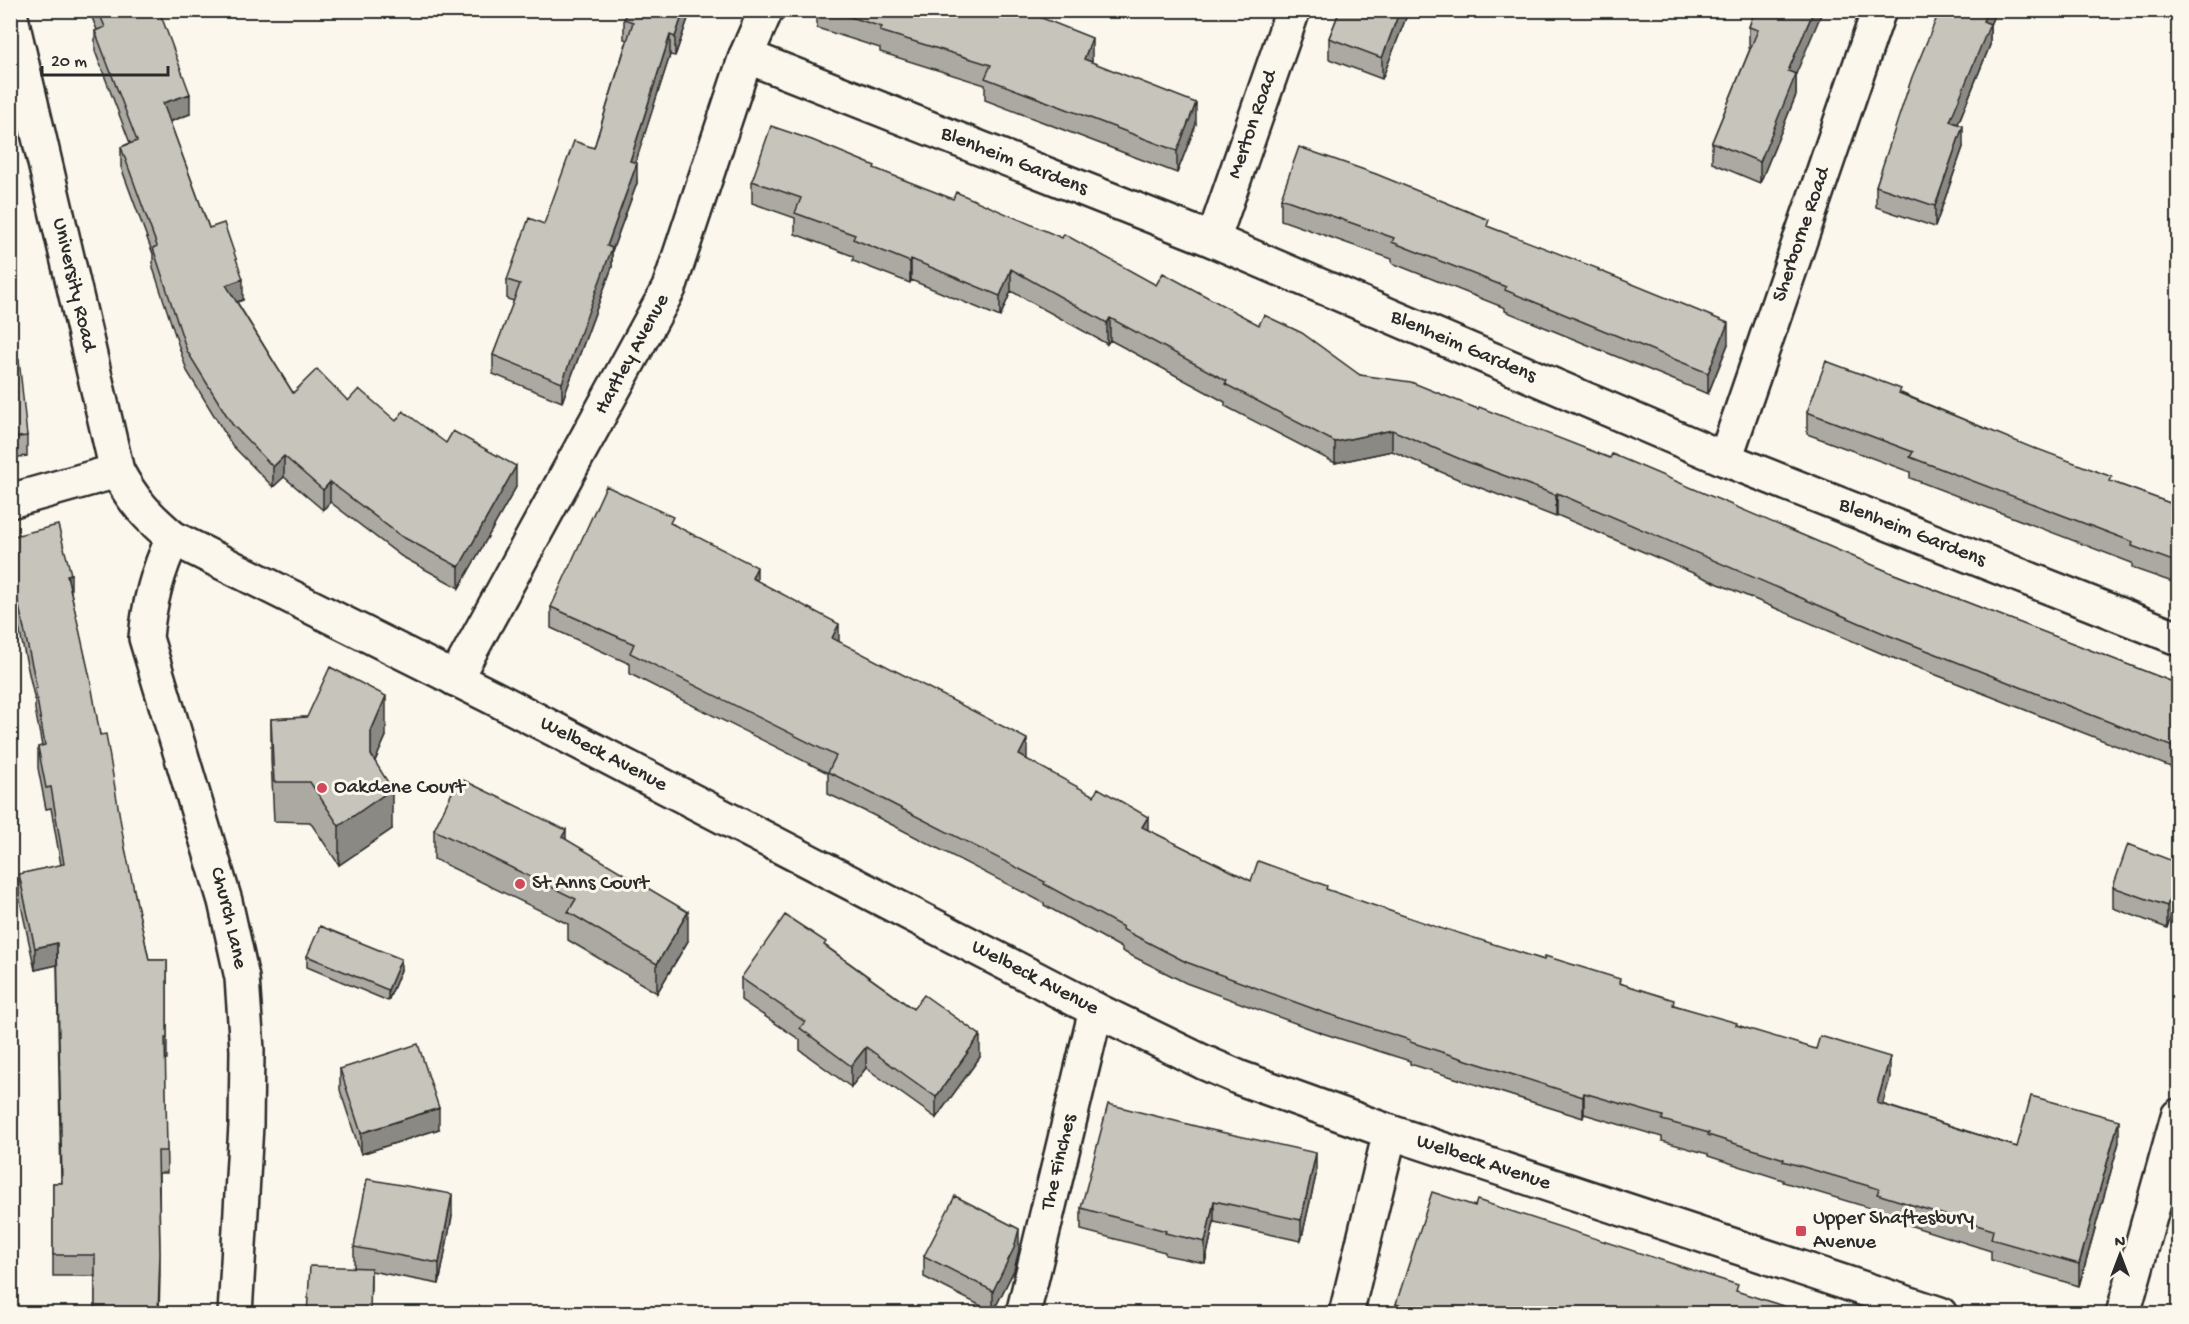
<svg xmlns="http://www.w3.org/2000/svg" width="2189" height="1324" viewBox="0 0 2189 1324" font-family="'Gochi Hand',sans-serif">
	<rect width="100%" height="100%" fill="#fbf7ec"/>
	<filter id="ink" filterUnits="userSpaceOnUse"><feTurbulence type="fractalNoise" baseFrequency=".0167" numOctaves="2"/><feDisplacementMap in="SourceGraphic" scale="12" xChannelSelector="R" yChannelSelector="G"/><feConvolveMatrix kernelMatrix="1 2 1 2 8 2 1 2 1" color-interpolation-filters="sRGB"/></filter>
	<g filter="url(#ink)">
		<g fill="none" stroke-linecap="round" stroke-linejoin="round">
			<!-- street casing -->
			<g stroke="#2b2b2b" stroke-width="38">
				<g id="street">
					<path id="s1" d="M 10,13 L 117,471 C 133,501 147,516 173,538 L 492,697 L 1096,1010 L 1203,1062 L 1240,1078 L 1390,1132 L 1940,1314"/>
					<path id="s2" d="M 746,56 L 1213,240 L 1725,459 L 2178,638"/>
					<path id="s3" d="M 1213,240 L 1293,10"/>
					<path id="s4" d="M 1725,459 L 1879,10"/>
					<path d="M 10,501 L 117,471"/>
					<path id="s5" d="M 173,538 C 158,570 149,602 146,638 L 225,901 L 242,978 L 247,1050 L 246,1125 L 235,1314"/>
					<path id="s6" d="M 455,679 L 669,288 L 746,56 L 766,10"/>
					<path id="s7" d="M 1023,1314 L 1096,1010"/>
					<path d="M 1346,1314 L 1390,1132"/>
					<path d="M 2123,1314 L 2178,1116"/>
				</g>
			</g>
			<!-- street -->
			<use href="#street" stroke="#fbf7ec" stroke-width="33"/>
		</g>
		<!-- wall -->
		<path fill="#aba9a2" stroke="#2b2b2b" stroke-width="1.5" d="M 89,10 L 164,10 L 160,13 L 190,114 L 170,122 L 209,228 L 243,300 L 237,302 L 293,393 L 348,401 L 396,421 L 446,443 L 516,487 L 459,588 L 401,556 L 330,502 L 323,510 L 284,477 L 273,487 L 232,445 L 187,371 L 153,268 L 153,254 L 121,167 L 121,147 L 130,143 L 95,51 L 95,31 L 97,30 Z
			M 627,10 L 691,10 L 675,56 L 670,55 L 635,163 L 637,183 L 612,251 L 612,267 L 562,402 L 493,374 L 493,355 L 514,301 L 507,299 L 507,280 L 594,148 L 627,40 L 624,39 L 624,19 Z
			M 817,10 L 985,10 L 1092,60 L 1091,62 L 1196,124 L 1177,173 L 985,100 L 985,85 L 880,52 L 880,48 L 817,28 Z
			M 1340,10 L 1409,10 L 1382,79 L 1329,59 L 1329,38 Z
			M 1755,10 L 1796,74 L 1796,95 L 1760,183 L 1712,163 L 1712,142 L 1750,49 L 1749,48 L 1749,27 Z
			M 1940,10 L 1996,10 L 1990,25 L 1990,45 L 1958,124 L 1963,147 L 1935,227 L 1876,207 L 1876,186 Z
			M 875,169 L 1156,285 L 1259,325 L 1360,375 L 1478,409 L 1894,574 L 2178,684 L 2173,768 L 1883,654 L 1557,515 L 1556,517 L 1460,480 L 1392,451 L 1335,463 L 1225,406 L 1225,402 L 1110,340 L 1107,344 L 1011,291 L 1000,317 L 911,280 L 910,283 L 853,261 L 853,256 L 795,234 L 795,218 L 752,203 L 752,181 Z
			M 1281,198 L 1489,227 L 1599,271 L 1728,344 L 1708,394 L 1505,311 L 1505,308 L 1392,263 L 1392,259 L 1281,220 Z
			M 10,360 L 27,436 L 27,456 L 10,458 Z
			M 1901,393 L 2112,482 L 2178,506 L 2178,584 L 2132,568 L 2132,563 L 1910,478 L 1910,472 L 1807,434 L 1807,412 Z
			M 673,524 L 757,581 L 839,642 L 1027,760 L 1148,830 L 1251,881 L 1327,890 L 1445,930 L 1620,983 L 1674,1005 L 1737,1025 L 1890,1078 L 1882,1104 L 2017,1147 L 2119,1142 L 2079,1286 L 1991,1260 L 1991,1251 L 1877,1215 L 1877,1210 L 1783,1182 L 1783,1180 L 1708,1156 L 1708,1154 L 1662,1141 L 1662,1137 L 1584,1114 L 1583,1118 L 1410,1064 L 1410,1061 L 1322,1033 L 1186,983 L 1122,951 L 1122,948 L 1044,905 L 1044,903 L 871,814 L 828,794 L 828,773 L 630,674 L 630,664 L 551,628 L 551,607 Z
			M 10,537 L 71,592 L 100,735 L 149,960 L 167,960 L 167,1060 L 165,1060 L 167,1173 L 159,1173 L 160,1275 L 159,1314 L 95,1314 L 95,1276 L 53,1276 L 53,1183 L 61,1183 L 57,965 L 35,970 L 19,896 L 19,874 L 61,865 L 51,808 L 46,809 L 38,768 L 38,747 L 42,746 L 35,709 L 35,701 L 15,610 L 10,611 Z
			M 307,717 L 386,736 L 375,761 L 392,829 L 339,865 L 310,822 L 274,821 L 271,759 L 271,719 Z
			M 434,830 L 566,840 L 688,941 L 657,993 L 568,940 L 568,924 L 434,859 Z
			M 2178,863 L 2167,928 L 2113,908 L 2113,887 Z
			M 826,946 L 980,1057 L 936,1118 L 866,1068 L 851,1087 L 800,1050 L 800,1040 L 741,1000 L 741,978 Z
			M 307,956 L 401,970 L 388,1001 L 307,967 Z
			M 340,1069 L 439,1129 L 361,1154 L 340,1090 Z
			M 1316,1175 L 1301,1241 L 1214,1222 L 1205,1263 L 1165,1255 L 1165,1252 L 1081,1230 L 1081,1208 Z
			M 452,1216 L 439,1284 L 371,1271 L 371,1290 L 354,1268 L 354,1247 Z
			M 1019,1250 L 1014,1270 L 993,1312 L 924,1277 L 924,1256 Z
			M 1738,1292 L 1808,1314 L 1396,1314 L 1396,1304 Z"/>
		<!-- shaded-wall -->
		<path fill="#8b8984" stroke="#2b2b2b" stroke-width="1.5" d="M 684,10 L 691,10 L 675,56 L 675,37 Z
			M 1400,10 L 1409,10 L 1382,79 L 1382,58 Z
			M 1814,10 L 1823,10 L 1796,74 L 1796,95 L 1760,183 L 1760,162 L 1788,71 Z
			M 1987,10 L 1996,10 L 1990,25 L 1990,45 L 1950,143 L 1950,121 Z
			M 670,35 L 670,55 L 630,180 L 630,161 Z
			M 1092,38 L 1092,60 L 1084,81 L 1084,59 Z
			M 190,94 L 190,114 L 163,124 L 163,103 Z
			M 1196,103 L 1196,124 L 1177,173 L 1177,151 Z
			M 1963,126 L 1963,147 L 1935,227 L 1935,206 Z
			M 637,163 L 637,183 L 612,251 L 612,267 L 562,402 L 562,383 L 607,246 Z
			M 911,259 L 911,280 L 910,283 L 910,262 Z
			M 1011,269 L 1011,291 L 1000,317 L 1000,296 Z
			M 243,279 L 243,300 L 226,305 L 226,285 Z
			M 1110,318 L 1110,340 L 1107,344 L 1107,323 Z
			M 1728,323 L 1728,344 L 1708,394 L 1708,373 Z
			M 1392,430 L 1392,451 L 1335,463 L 1335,442 Z
			M 284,456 L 284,477 L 273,487 L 273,467 Z
			M 516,466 L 516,487 L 459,588 L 459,567 Z
			M 330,482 L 330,502 L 323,510 L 323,490 Z
			M 1557,493 L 1557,515 L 1556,517 L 1556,495 Z
			M 757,567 L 757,588 L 752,578 Z
			M 71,574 L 71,596 L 67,575 Z
			M 15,588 L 15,610 L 10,611 L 10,589 Z
			M 839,624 L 839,645 L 832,638 Z
			M 386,696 L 386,736 L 371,770 L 371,731 Z
			M 2178,733 L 2178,755 L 2173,768 L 2173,747 Z
			M 1027,739 L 1027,760 L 1019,755 Z
			M 392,789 L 392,829 L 339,865 L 339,826 Z
			M 1148,817 L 1148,838 L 1142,827 Z
			M 566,830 L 566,859 L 562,837 Z
			M 2178,874 L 2178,896 L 2167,928 L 2167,906 Z
			M 688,912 L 688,941 L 657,993 L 657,964 Z
			M 57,943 L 57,965 L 35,970 L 35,948 Z
			M 401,959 L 401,970 L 388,1001 L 388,990 Z
			M 980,1035 L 980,1057 L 936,1118 L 936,1097 Z
			M 866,1047 L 866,1068 L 851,1087 L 851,1066 Z
			M 1890,1057 L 1890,1078 L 1877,1124 L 1877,1103 Z
			M 1584,1093 L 1584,1114 L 1583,1118 L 1583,1097 Z
			M 439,1108 L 439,1129 L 361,1154 L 361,1133 Z
			M 2119,1120 L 2119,1142 L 2079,1286 L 2079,1264 Z
			M 1316,1153 L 1316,1175 L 1301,1241 L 1301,1220 Z
			M 452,1194 L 452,1216 L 439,1284 L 439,1263 Z
			M 1214,1201 L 1214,1222 L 1205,1263 L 1205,1242 Z
			M 1019,1229 L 1019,1250 L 1014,1270 L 993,1312 L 993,1291 Z"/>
		<!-- building -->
		<path fill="#c7c4bc" stroke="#2b2b2b" stroke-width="1.5" d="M 98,10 L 159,10 L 190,94 L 163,103 L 209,228 L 224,223 L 243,279 L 226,285 L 293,393 L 317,369 L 348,401 L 359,389 L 396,421 L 403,411 L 446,443 L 453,431 L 516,466 L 459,567 L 401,536 L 330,482 L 323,490 L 284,456 L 273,467 L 232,424 L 187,351 L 153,248 L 157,246 L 121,147 L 137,141 L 95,31 L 105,27 Z
			M 627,10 L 684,10 L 675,37 L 670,35 L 630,161 L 637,163 L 607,246 L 612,248 L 562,383 L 493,355 L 520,284 L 507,280 L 529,218 L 544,224 L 574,141 L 594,148 L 633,22 L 624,19 Z
			M 828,10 L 985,10 L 1009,18 L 1012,10 L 1022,10 L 1092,38 L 1084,59 L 1196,103 L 1177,151 L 985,78 L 991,65 L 880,31 L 882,27 Z
			M 1340,10 L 1400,10 L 1382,58 L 1329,38 Z
			M 1755,10 L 1814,10 L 1788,71 L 1796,74 L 1760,162 L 1712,142 L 1758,30 L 1749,27 Z
			M 1940,10 L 1987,10 L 1983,21 L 1990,24 L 1950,121 L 1963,126 L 1935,206 L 1876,186 L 1912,77 Z
			M 771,126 L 812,140 L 875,166 L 874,168 L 953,199 L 956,192 L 1062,238 L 1064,234 L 1156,285 L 1163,273 L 1259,325 L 1264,315 L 1302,333 L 1360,375 L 1411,382 L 1478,409 L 1479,407 L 1610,458 L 1612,454 L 1894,574 L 2178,684 L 2178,733 L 2173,747 L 1883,633 L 1557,493 L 1556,495 L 1460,459 L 1392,430 L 1335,442 L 1225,384 L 1227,381 L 1110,318 L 1107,323 L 1011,269 L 1000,296 L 911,259 L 910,262 L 853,239 L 855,235 L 795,213 L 801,198 L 752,181 Z
			M 1299,147 L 1376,174 L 1489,220 L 1487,226 L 1599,269 L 1598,270 L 1728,323 L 1708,373 L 1505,290 L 1506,287 L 1392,242 L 1394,238 L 1281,198 Z
			M 19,359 L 27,436 L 10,438 L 10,360 Z
			M 1826,361 L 1901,389 L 1899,393 L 2035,449 L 2035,448 L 2112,477 L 2110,481 L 2178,506 L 2178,563 L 2132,546 L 2133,542 L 1910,457 L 1913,452 L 1807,412 Z
			M 606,486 L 673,517 L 670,523 L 757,567 L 752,578 L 839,624 L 832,638 L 1027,739 L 1019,755 L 1094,796 L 1098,788 L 1148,817 L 1142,827 L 1251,881 L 1258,861 L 1327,886 L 1326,889 L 1445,930 L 1446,929 L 1544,960 L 1545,956 L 1620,979 L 1619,983 L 1674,1000 L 1673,1005 L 1737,1023 L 1736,1025 L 1816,1049 L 1820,1036 L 1890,1057 L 1877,1103 L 2017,1147 L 2031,1096 L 2119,1120 L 2079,1264 L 1991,1239 L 1993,1230 L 1877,1194 L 1879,1189 L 1783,1161 L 1784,1159 L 1708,1135 L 1709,1133 L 1662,1120 L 1663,1116 L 1584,1093 L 1583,1097 L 1410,1042 L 1410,1040 L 1322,1012 L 1186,962 L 1122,929 L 1123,927 L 1044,884 L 1045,882 L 871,793 L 828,772 L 836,756 L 630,653 L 634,644 L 551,607 Z
			M 58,525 L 71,574 L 67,575 L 90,678 L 100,735 L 106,734 L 125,848 L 149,960 L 167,960 L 167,1038 L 165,1038 L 167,1151 L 158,1151 L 160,1254 L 158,1314 L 95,1314 L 95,1255 L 53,1255 L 53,1183 L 62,1183 L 57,943 L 35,948 L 19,874 L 64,864 L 51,787 L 46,788 L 38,747 L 45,745 L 35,688 L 37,688 L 15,588 L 10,589 L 10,537 Z
			M 330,667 L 386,696 L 371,731 L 371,755 L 392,789 L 339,826 L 310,782 L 274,782 L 271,719 L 307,717 Z
			M 459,778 L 566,830 L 562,837 L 688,912 L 657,964 L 568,912 L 576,899 L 434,830 Z
			M 2128,844 L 2178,863 L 2178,874 L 2167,906 L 2113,887 Z
			M 785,915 L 826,942 L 824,945 L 913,1009 L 924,995 L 980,1035 L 936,1097 L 866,1047 L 851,1066 L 800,1028 L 805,1022 L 741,978 Z
			M 320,926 L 401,959 L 388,990 L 307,956 Z
			M 418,1044 L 439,1108 L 361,1133 L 340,1069 Z
			M 1108,1104 L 1207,1129 L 1316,1153 L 1301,1220 L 1214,1201 L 1205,1242 L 1165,1233 L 1166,1231 L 1081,1208 Z
			M 367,1179 L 452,1194 L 439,1263 L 354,1247 Z
			M 1432,1192 L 1475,1206 L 1477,1200 L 1738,1285 L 1736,1291 L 1808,1314 L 1425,1314 L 1396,1304 Z
			M 955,1196 L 1019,1229 L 1014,1248 L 993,1291 L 924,1256 Z
			M 310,1266 L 371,1268 L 370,1314 L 307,1314 Z"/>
	</g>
	<!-- markers -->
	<g fill="#d1495b" stroke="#fbf7ec" stroke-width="2">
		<circle cx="322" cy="788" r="6"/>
		<circle cx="520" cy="884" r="6"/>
		<rect x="1795" y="1225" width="12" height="12" rx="3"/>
	</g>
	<g text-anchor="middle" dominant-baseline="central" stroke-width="6" stroke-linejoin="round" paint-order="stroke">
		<!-- street labels -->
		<g font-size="21" fill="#2b2b2b" stroke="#fbf7ec">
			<text stroke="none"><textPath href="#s3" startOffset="122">Merton Road</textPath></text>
			<text stroke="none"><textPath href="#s2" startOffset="288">Blenheim Gardens</textPath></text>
			<text stroke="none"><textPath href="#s4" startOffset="237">Sherborne Road</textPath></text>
			<text stroke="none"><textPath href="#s1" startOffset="279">University Road</textPath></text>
			<text stroke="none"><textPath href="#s2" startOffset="774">Blenheim Gardens</textPath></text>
			<text stroke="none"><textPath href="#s6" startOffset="370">Hartley Avenue</textPath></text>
			<text stroke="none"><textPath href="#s2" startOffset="1260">Blenheim Gardens</textPath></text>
			<text stroke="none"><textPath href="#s1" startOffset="1040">Welbeck Avenue</textPath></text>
			<text stroke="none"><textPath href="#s5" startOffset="396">Church Lane</textPath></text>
			<text stroke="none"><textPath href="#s1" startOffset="1526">Welbeck Avenue</textPath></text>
			<text stroke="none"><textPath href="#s7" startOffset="156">The Finches</textPath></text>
			<text stroke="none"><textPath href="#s1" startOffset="2012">Welbeck Avenue</textPath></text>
		</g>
		<!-- poi labels -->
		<g font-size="21" fill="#2b2b2b" stroke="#fbf7ec" text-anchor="start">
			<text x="334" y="788">Oakdene Court</text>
			<text x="532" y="884">St Anns Court</text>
			<text x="1813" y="1219">Upper Shaftesbury<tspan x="1813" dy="24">Avenue</tspan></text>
		</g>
	</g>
	<!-- margin -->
	<rect width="2189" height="1324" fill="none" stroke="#fbf7ec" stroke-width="36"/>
	<rect x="18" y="18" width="2153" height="1288" fill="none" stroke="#2b2b2b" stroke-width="2" filter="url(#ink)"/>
	<!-- north arrow -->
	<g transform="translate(2120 1255)" stroke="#fbf7ec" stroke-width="4.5" paint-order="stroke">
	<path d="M0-4.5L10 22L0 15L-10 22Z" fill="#2b2b2b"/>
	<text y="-9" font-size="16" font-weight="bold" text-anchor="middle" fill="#2b2b2b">N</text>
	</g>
	<!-- scale -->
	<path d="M42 66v9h126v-9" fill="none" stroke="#2b2b2b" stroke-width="3"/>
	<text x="51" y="66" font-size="18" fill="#2b2b2b" stroke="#fbf7ec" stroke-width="4.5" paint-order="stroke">20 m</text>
</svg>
